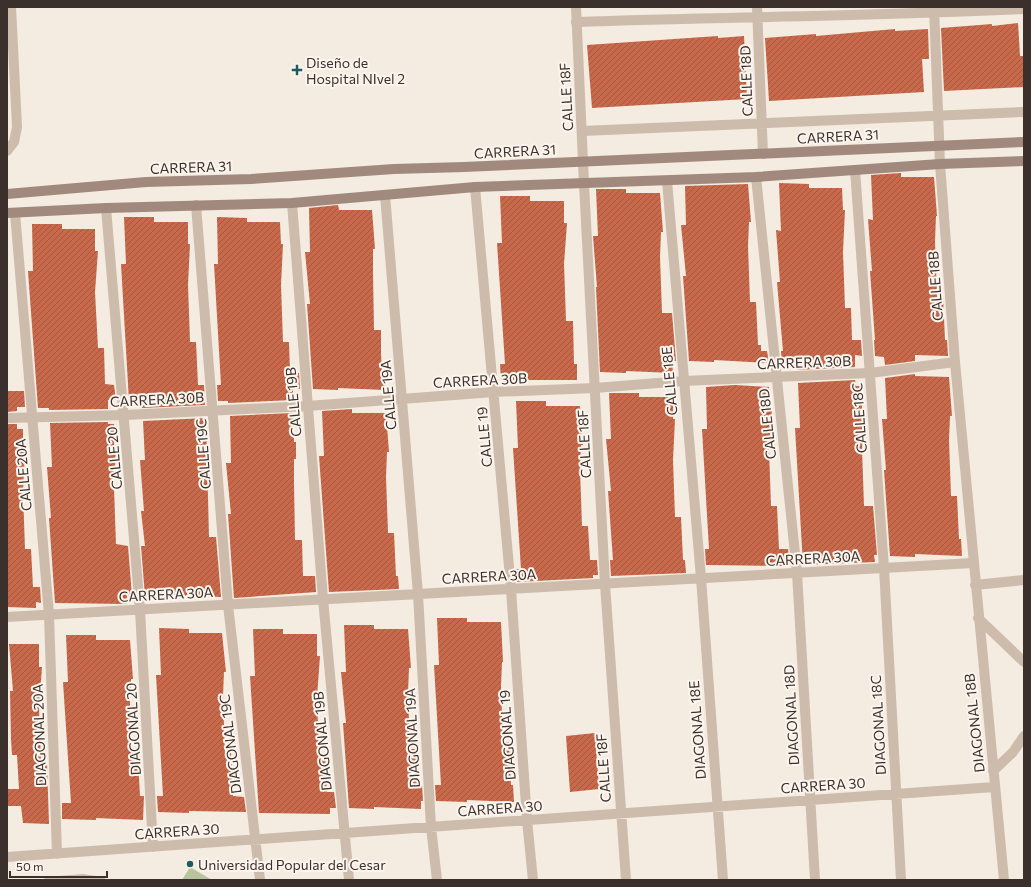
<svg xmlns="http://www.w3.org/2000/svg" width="1031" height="887" viewBox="0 0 1031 887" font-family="Commissioner,sans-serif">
	<defs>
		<pattern id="building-hatch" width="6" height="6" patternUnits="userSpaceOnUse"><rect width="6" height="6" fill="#c8694b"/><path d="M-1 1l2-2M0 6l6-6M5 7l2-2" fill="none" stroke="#a4573f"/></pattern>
	</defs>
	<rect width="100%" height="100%" fill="#f4ebe1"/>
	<!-- park -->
	<path fill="#b8c4a0" d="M 190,867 L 212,880 L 182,880 Z"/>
	<!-- building -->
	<path fill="url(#building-hatch)" d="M 1018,23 L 1020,56 L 1024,56 L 1024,87 L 944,91 L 941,28 L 992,24 L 992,26 Z
		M 895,29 L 895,31 L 928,29 L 929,59 L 922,59 L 924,92 L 769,101 L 765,38 L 816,34 L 816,36 Z
		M 718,36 L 718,38 L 744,36 L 747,99 L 592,108 L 587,45 Z
		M 901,173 L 901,177 L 934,177 L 937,216 L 936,216 L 935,241 L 937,297 L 943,297 L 945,340 L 947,340 L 948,356 L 915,355 L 915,361 L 885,365 L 884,357 L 875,356 L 874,340 L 875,340 L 870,271 L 872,271 L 868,219 L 873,220 L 871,175 Z
		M 779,183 L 809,184 L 809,188 L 842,188 L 843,210 L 845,210 L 843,252 L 845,308 L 851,308 L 852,340 L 861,340 L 862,356 L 855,355 L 855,367 L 797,370 L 797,368 L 782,365 L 781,351 L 783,351 L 777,282 L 780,282 L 776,230 L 781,231 Z
		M 748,184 L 751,222 L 749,222 L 748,246 L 750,302 L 756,302 L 758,345 L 761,345 L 761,351 L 767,351 L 769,363 L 714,360 L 714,362 L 689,361 L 683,276 L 686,276 L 681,225 L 686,225 L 685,186 Z
		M 596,189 L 626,189 L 626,193 L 660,193 L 663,232 L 661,232 L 660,257 L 662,313 L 672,313 L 676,361 L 672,361 L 673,373 L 626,371 L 626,373 L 600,372 L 596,287 L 597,287 L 593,236 L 598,236 Z
		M 500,196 L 530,196 L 530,201 L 564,201 L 564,223 L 567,223 L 564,264 L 566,321 L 573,321 L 574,364 L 577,364 L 577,380 L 501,380 L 500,364 L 505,364 L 497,243 L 502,243 Z
		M 338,205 L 339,210 L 372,210 L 375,249 L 373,249 L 373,273 L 374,330 L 381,330 L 381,354 L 382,372 L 385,372 L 385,390 L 338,388 L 338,390 L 313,389 L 307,304 L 310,304 L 305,252 L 310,252 L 309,208 Z
		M 124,217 L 154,217 L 154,222 L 188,222 L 188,244 L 190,244 L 188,285 L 190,342 L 196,342 L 198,385 L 204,385 L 205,405 L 142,408 L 142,401 L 129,401 L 121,264 L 126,264 Z
		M 217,217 L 247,218 L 247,222 L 280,222 L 281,244 L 283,244 L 281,285 L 283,342 L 289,342 L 290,373 L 299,373 L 300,389 L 293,388 L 293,400 L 228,403 L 228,401 L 218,401 L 217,385 L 221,385 L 214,264 L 218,264 Z
		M 32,224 L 62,224 L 62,229 L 95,229 L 95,251 L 98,251 L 95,292 L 98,348 L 104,348 L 105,384 L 114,385 L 116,400 L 108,400 L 108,409 L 49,410 L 49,408 L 38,408 L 28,271 L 33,271 Z
		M 915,374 L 915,376 L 949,377 L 952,416 L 950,416 L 949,440 L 951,496 L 957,496 L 959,539 L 961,539 L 962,556 L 915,554 L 915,557 L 890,556 L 884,470 L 886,470 L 882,419 L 887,419 L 885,378 Z
		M 855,380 L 856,386 L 862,386 L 862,408 L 864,408 L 862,449 L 864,506 L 873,506 L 877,555 L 874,555 L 875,562 L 803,565 L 795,428 L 800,428 L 798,383 Z
		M 735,385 L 769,387 L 769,409 L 772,409 L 769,450 L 771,506 L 777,506 L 779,549 L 788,549 L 790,565 L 782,564 L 782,566 L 706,565 L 705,549 L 709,549 L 702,429 L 707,429 L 706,387 Z
		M 7,391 L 24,391 L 25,407 L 17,407 L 17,411 L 7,412 Z
		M 609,393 L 639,393 L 639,397 L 673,397 L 673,419 L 675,419 L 673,460 L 675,517 L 681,517 L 683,560 L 685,560 L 686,573 L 611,576 L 610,560 L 613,560 L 608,491 L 611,491 L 606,439 L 611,439 Z
		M 516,401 L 546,401 L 546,406 L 580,406 L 583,445 L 581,445 L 580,469 L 582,526 L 588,526 L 590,560 L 597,560 L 598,575 L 593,575 L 593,578 L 517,582 L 516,569 L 521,569 L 513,448 L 518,448 Z
		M 352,409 L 352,413 L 386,413 L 389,452 L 387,452 L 386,477 L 388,533 L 394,533 L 396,576 L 398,576 L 399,589 L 329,592 L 319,456 L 324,456 L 322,411 Z
		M 293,413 L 294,442 L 296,442 L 296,459 L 294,459 L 294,483 L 295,540 L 302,540 L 303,576 L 315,576 L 316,592 L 234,598 L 228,514 L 231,514 L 226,463 L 231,463 L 230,416 Z
		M 206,418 L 209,537 L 216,537 L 221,597 L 173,595 L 173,597 L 145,596 L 141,546 L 145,546 L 141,511 L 144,511 L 140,460 L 145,460 L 143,421 Z
		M 108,422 L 108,424 L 114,424 L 114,446 L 116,446 L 114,488 L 116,544 L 128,546 L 132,596 L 127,595 L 127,604 L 55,603 L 49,518 L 51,518 L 47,467 L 52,467 L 50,423 Z
		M 7,424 L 17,424 L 17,429 L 23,429 L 23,451 L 25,451 L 23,492 L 25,549 L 31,549 L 33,587 L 40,587 L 41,603 L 36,602 L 36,608 L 7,607 Z
		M 437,618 L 467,618 L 467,622 L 501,622 L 503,662 L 502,662 L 501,686 L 503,742 L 509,742 L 511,785 L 513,785 L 514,802 L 467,800 L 467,802 L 436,801 L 435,785 L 441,785 L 434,665 L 439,665 Z
		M 344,625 L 374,625 L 374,629 L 408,629 L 411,668 L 409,668 L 408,693 L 410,749 L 416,749 L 418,785 L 422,785 L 423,801 L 421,801 L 421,809 L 374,807 L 374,809 L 349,808 L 343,723 L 346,723 L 341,672 L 346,672 Z
		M 159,628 L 189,629 L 189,633 L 222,633 L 226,672 L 224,672 L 223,696 L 225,753 L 231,753 L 233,796 L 244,797 L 246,812 L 189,811 L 189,813 L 158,812 L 157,796 L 163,796 L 156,675 L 161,675 Z
		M 253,629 L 283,629 L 283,634 L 317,634 L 317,656 L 320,656 L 317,697 L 319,754 L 325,754 L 327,792 L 334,792 L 336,808 L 330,808 L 330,814 L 259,813 L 250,676 L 255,676 Z
		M 66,635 L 96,635 L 96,640 L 130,640 L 133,679 L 131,679 L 130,703 L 132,760 L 138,760 L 140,796 L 144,796 L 143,820 L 96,818 L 96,820 L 62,819 L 62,803 L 71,803 L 63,682 L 68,682 Z
		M 9,644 L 39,644 L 39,667 L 42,667 L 39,708 L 41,764 L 47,764 L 49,824 L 23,823 L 21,806 L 7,806 L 7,789 L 19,789 L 17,755 L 12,755 L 11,739 L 10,691 L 13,691 Z
		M 595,733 L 599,789 L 570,792 L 566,736 Z"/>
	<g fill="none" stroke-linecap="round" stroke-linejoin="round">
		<!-- service -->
		<path stroke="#cdbbac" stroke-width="6" d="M 47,880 L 83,877 L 102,880"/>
		<!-- minor -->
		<path stroke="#cdbbac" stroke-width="10" d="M 757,7 L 763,154
			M 934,7 L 940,164 L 955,362 L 1004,880
			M 576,22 C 726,17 875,16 1024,9
			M 582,131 L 1024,112
			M 7,151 L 14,142 L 17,127 L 11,7
			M 855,170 L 884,568 L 901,880
			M 756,177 L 797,573 L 815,880
			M 667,181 L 701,578 L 723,880
			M 584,184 L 605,584 L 626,880
			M 475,187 L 511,589 L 527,820 L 533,880
			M 385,195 L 418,594 L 431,827 L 437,880
			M 292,203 L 323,599 L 349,880
			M 196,205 L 228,605 L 260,880
			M 106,208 L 140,610 L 153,847
			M 15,213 L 49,615 L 57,854
			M 7,418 L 125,415 L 308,406 L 494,392 L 595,388 L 683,381 L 870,373 L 955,362
			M 975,585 L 1024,580
			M 7,617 L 973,563
			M 978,618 L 1024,662
			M 993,771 L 1013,752 L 1024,736
			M 7,857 L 994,787"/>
		<!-- tertiary -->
		<path stroke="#cdbbac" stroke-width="10" d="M 576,7 L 584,184"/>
		<!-- secondary -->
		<path stroke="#a18a7d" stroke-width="10" d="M 7,194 L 146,182 L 251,179 L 394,169 L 464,167 L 1024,142
			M 7,213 L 106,208 L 292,203 L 475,187 L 756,177 L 940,164 L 1024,161"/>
	</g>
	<!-- markers -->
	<g fill="#1f5a5e" stroke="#fbf5ee" stroke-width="1.5">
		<path d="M295 64h4v4h4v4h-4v4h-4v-4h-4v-4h4z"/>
		<circle cx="190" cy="864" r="4"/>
	</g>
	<g text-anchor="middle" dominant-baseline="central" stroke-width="4" stroke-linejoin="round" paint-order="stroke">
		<!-- poi labels -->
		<g font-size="14" fill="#3b302b" stroke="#fbf5ee" text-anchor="start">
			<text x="306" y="62">Diseño de<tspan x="306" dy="16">Hospital NIvel 2</tspan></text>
			<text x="198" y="864">Universidad Popular del Cesar</text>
		</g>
		<!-- street labels -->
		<g font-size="14" fill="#3b302b" stroke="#fbf5ee">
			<text transform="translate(746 81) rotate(-92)">CALLE 18D</text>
			<text transform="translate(566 97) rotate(-93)">CALLE 18F</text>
			<text transform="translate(838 136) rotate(-3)">CARRERA 31</text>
			<text transform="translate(515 151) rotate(-3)">CARRERA 31</text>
			<text transform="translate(191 167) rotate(-2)">CARRERA 31</text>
			<text transform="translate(935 286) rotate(-94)">CALLE 18B</text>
			<text transform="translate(804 362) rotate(-2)">CARRERA 30B</text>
			<text transform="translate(480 380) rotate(-3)">CARRERA 30B</text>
			<text transform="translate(669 381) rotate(-95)">CALLE 18E</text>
			<text transform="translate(388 395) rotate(-95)">CALLE 19A</text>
			<text transform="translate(157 399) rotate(-3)">CARRERA 30B</text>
			<text transform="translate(293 402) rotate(-95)">CALLE 19B</text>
			<text transform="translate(859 418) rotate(-94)">CALLE 18C</text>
			<text transform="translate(767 424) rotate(-96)">CALLE 18D</text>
			<text transform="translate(484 437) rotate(-95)">CALLE 19</text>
			<text transform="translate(584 444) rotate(-93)">CALLE 18F</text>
			<text transform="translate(203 454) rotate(-94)">CALLE 19C</text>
			<text transform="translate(114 458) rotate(-95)">CALLE 20</text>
			<text transform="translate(23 475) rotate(-95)">CALLE 20A</text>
			<text transform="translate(813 558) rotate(-3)">CARRERA 30A</text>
			<text transform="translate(489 576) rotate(-3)">CARRERA 30A</text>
			<text transform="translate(166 594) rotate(-3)">CARRERA 30A</text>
			<text transform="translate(791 715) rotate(-93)">DIAGONAL 18D</text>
			<text transform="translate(974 723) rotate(-96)">DIAGONAL 18B</text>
			<text transform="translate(878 725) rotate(-93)">DIAGONAL 18C</text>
			<text transform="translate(133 729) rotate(-93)">DIAGONAL 20</text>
			<text transform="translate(697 730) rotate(-94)">DIAGONAL 18E</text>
			<text transform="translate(39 735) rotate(-92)">DIAGONAL 20A</text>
			<text transform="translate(507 735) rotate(-94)">DIAGONAL 19</text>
			<text transform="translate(412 738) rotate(-93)">DIAGONAL 19A</text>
			<text transform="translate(322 741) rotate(-95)">DIAGONAL 19B</text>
			<text transform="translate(230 744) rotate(-97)">DIAGONAL 19C</text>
			<text transform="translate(603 768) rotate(-94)">CALLE 18F</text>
			<text transform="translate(823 785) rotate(-4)">CARRERA 30</text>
			<text transform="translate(500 808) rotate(-4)">CARRERA 30</text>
			<text transform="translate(177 831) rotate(-4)">CARRERA 30</text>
		</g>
	</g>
	<!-- border -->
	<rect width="1031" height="887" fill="none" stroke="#3b302b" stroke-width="16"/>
	<!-- scale -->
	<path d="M10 871v6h97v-6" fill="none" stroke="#3b302b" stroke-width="2"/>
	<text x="16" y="871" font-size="12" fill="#3b302b" stroke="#fbf5ee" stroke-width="3" paint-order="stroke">50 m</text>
</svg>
